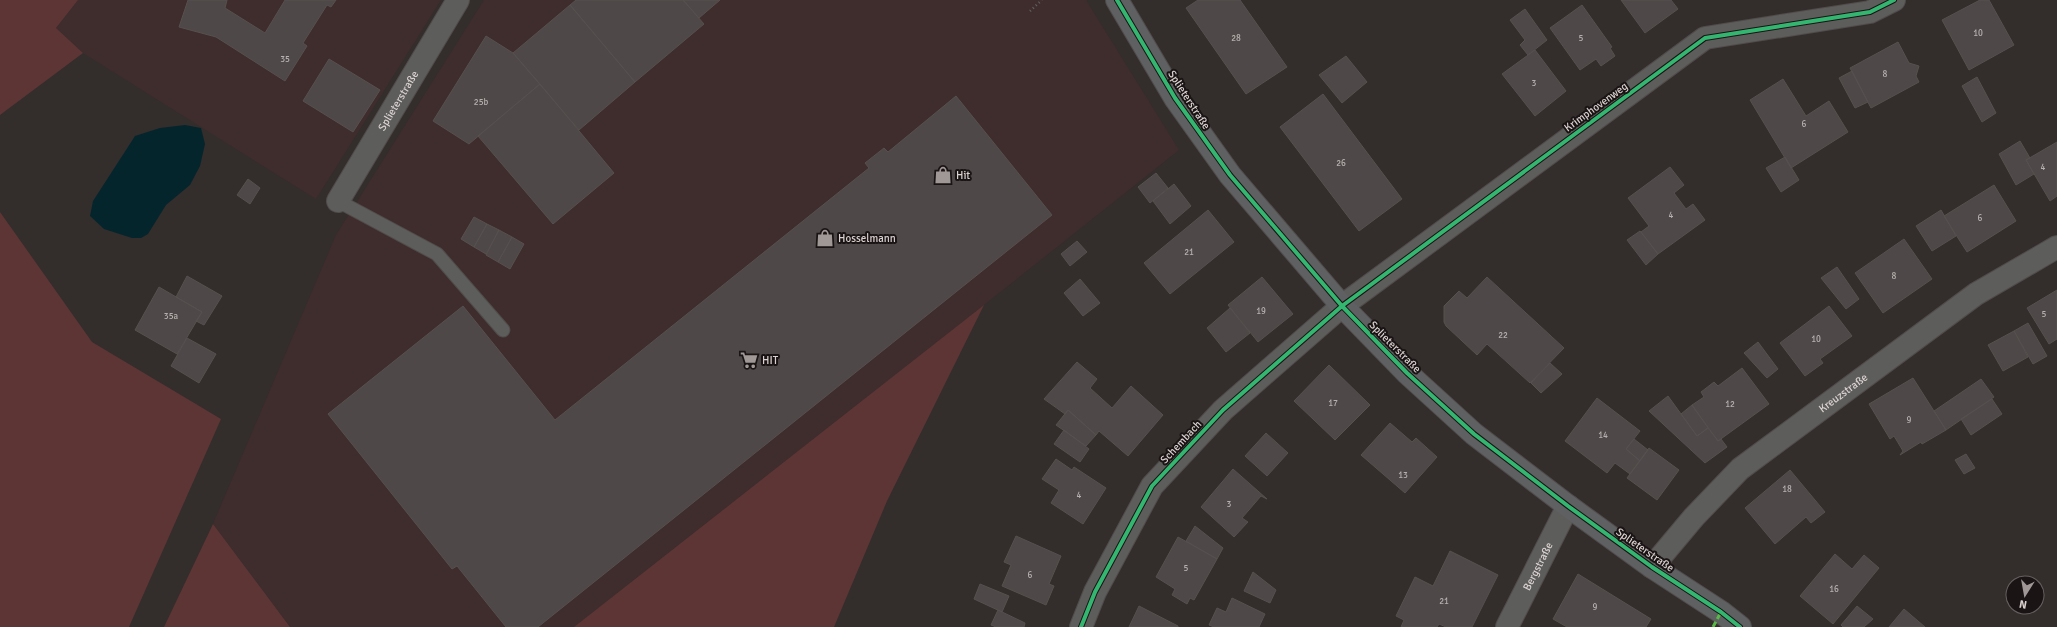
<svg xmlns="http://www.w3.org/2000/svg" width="2057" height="627" viewBox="0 0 2057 627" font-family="Signika,sans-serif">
	<rect width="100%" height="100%" fill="#332d2c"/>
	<!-- built -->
	<path fill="#3f2d2d" d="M 78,0 L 441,0 L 316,199 L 83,53 L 56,28 Z
		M 484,0 L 1086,0 L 1179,150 L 984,305 L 574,627 L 290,627 L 213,524 L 336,235 Z"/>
	<!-- green -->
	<path fill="#5c3534" d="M 0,0 L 78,0 L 56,28 L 83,53 L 0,115 Z
		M 0,212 L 92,342 L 221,419 L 129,627 L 0,627 Z
		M 984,305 L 887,501 L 834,627 L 574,627 Z
		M 213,524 L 290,627 L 164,627 Z"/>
	<!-- water -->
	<path fill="#05252c" d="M 185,125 L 201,128 L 205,144 L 200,166 L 190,185 L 166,205 L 148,234 L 141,238 L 132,238 L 104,229 L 90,216 L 93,201 L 135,136 L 160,128 Z"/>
	<!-- building -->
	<path fill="#4e4848" stroke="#56504f" d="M 188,0 L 227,0 L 225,8 L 265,33 L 285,0 L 336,0 L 331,7 L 327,5 L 303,43 L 307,46 L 285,81 L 216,37 L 179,27 Z
		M 576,0 L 683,0 L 704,24 L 635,82 L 570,5 Z
		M 683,0 L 720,0 L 699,18 Z
		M 1198,0 L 1240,0 L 1287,67 L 1246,94 L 1186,8 Z
		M 1621,0 L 1671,0 L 1678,9 L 1645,33 Z
		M 1980,0 L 1989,0 L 2014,45 L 1969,70 L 1942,20 Z
		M 570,5 L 635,82 L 579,130 L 513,53 Z
		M 1582,5 L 1612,47 L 1610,48 L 1615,56 L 1601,66 L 1596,59 L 1580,70 L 1550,28 Z
		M 1525,9 L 1547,40 L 1528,55 L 1520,45 L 1525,40 L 1510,20 Z
		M 486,36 L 513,53 L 540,84 L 469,144 L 433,121 Z
		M 1898,42 L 1909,63 L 1919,66 L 1916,76 L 1919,82 L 1871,108 L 1850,68 Z
		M 1535,50 L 1566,91 L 1535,116 L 1502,74 Z
		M 1346,56 L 1367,82 L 1342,103 L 1319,75 Z
		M 329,59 L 380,90 L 353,132 L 303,101 Z
		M 1852,71 L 1868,102 L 1855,108 L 1839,78 Z
		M 1977,77 L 1996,113 L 1982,122 L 1962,86 Z
		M 1783,79 L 1806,116 L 1829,101 L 1848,132 L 1791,168 L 1750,100 Z
		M 540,84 L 614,173 L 553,224 L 478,136 Z
		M 1323,94 L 1402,199 L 1359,231 L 1280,127 Z
		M 956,96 L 1052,215 L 538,627 L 506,627 L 457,566 L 452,569 L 328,414 L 463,306 L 555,420 L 869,168 L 865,163 L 884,148 L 888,152 Z
		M 2020,141 L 2030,158 L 2026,160 L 2034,174 L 2016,185 L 1999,154 Z
		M 2057,142 L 2057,196 L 2050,201 L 2026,160 Z
		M 1785,157 L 1799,180 L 1781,192 L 1766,168 Z
		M 1670,167 L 1684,185 L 1674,193 L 1686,209 L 1693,204 L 1705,220 L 1658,254 L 1641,232 L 1649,226 L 1628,198 Z
		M 1156,173 L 1168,188 L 1150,203 L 1138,187 Z
		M 248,179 L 260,188 L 250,204 L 237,195 Z
		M 1174,184 L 1191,206 L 1170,224 L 1153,201 Z
		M 1994,185 L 2016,221 L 1967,252 L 1944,216 Z
		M 1208,210 L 1234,242 L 1170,294 L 1144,263 Z
		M 1941,210 L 1956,236 L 1932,251 L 1916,226 Z
		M 474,217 L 487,224 L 474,247 L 461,239 Z
		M 487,224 L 499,230 L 486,254 L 474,247 Z
		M 499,230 L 512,237 L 498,262 L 486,255 Z
		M 1640,231 L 1658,254 L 1646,265 L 1627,240 Z
		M 512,237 L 524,244 L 510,269 L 498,262 Z
		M 1904,239 L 1932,279 L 1883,313 L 1855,273 Z
		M 1077,241 L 1087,252 L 1070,266 L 1061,254 Z
		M 1837,267 L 1859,299 L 1846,309 L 1821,278 Z
		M 187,276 L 222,296 L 204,325 L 196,321 L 202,312 L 176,297 Z
		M 1262,277 L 1293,314 L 1258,342 L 1228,305 Z
		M 1487,277 L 1564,348 L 1530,383 L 1487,344 L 1477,355 L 1446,326 L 1444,322 L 1444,306 L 1459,291 L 1467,298 Z
		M 1080,279 L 1100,303 L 1083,316 L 1064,293 Z
		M 159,287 L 202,312 L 177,354 L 135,330 Z
		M 2057,290 L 2057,339 L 2049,344 L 2027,308 Z
		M 1829,306 L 1852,336 L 1820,359 L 1823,363 L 1805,376 L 1780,343 Z
		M 1230,308 L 1250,333 L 1226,352 L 1207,328 Z
		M 2028,323 L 2047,356 L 2033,364 L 2014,331 Z
		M 2014,331 L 2028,357 L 2003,371 L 1988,345 Z
		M 187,338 L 216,354 L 199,383 L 171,366 Z
		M 1758,342 L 1778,369 L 1767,378 L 1744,353 Z
		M 1077,362 L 1097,379 L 1090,388 L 1112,408 L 1131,386 L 1163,415 L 1128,456 L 1099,431 L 1096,435 L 1068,410 L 1065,414 L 1044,399 Z
		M 1550,363 L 1562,374 L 1541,393 L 1531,383 Z
		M 1329,365 L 1370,405 L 1335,440 L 1294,401 Z
		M 1742,368 L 1769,404 L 1718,441 L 1692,405 L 1704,397 L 1701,392 L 1714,382 L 1718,386 Z
		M 1913,378 L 1946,430 L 1922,444 L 1921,442 L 1900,455 L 1903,451 L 1894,436 L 1890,439 L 1869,404 Z
		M 1981,379 L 1994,397 L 1946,430 L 1934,411 Z
		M 1668,396 L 1697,436 L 1708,428 L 1718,441 L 1721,439 L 1727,447 L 1705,463 L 1649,411 Z
		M 1597,398 L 1640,431 L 1626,449 L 1640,461 L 1630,474 L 1615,463 L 1607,473 L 1565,441 Z
		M 1992,399 L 2002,414 L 1971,435 L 1961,419 Z
		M 1692,405 L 1708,428 L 1697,436 L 1681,414 Z
		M 1068,410 L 1096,435 L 1086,446 L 1056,425 Z
		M 1390,423 L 1412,442 L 1416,438 L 1437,457 L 1405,493 L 1361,455 Z
		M 1064,430 L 1089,449 L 1080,462 L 1054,444 Z
		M 1266,433 L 1288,453 L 1267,476 L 1245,456 Z
		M 1634,439 L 1648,450 L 1640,461 L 1626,449 Z
		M 1649,448 L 1679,470 L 1657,500 L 1627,478 Z
		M 1966,454 L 1975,468 L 1964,474 L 1955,460 Z
		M 1056,459 L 1072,470 L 1074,467 L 1106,488 L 1083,524 L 1051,503 L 1059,490 L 1042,479 Z
		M 1233,469 L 1267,499 L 1261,496 L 1242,518 L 1248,522 L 1234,537 L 1201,507 Z
		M 1790,470 L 1825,512 L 1811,523 L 1806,517 L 1775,544 L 1745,508 Z
		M 1195,526 L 1223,548 L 1217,559 L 1186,541 Z
		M 1016,536 L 1061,556 L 1049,584 L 1054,586 L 1046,605 L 1002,586 L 1011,565 L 1004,562 Z
		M 1178,537 L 1217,559 L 1194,600 L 1190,598 L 1187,604 L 1172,595 L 1175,589 L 1156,577 Z
		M 1450,551 L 1498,575 L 1472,627 L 1446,627 L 1439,624 L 1437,627 L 1401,627 L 1404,620 L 1396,616 L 1415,577 L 1433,586 Z
		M 1835,554 L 1852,569 L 1864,555 L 1879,568 L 1833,624 L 1800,596 Z
		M 1253,572 L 1276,590 L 1270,603 L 1244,591 Z
		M 1578,574 L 1651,619 L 1646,627 L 1567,627 L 1553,619 Z
		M 980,584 L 1009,596 L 1002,612 L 974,599 Z
		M 1232,598 L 1265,614 L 1259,627 L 1214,627 L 1209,625 L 1217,608 L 1226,612 Z
		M 1139,606 L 1178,626 L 1178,627 L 1129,627 Z
		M 1857,606 L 1873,619 L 1864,627 L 1843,627 L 1841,625 Z
		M 1904,609 L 1925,627 L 1889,627 Z
		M 998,610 L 1025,623 L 1024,627 L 996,627 L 991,625 Z"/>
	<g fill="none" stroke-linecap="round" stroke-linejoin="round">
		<!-- lane casing -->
		<g stroke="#504c4b" stroke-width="15">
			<path id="lane" d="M 338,201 L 437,254 L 503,330"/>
		</g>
		<!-- street casing -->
		<g stroke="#504c4b" stroke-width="24">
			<g id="street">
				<path id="s1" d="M 338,201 L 458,0"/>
				<path id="s2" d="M 1652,567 L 1694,517 L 1740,469 L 1976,294 L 2057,247"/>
				<path d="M 1081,627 L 1095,592 L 1152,486 L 1223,410 L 1342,306 L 1705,38 L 1870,12 L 1894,0"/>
				<path id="s3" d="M 1507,627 L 1568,506"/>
			</g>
		</g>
		<!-- secondary casing -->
		<g stroke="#504c4b" stroke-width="24">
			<path id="secondary" d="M 1117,0 L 1175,98 L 1230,175 L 1342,306 L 1407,373 L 1474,434 L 1568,506 L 1652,567 L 1721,612 L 1740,627"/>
		</g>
		<!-- path -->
		<path stroke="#636262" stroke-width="2.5" stroke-dasharray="1 3" stroke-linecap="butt" d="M 1030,11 L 1042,0"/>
		<!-- lane -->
		<use href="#lane" stroke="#5d5d5c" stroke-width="13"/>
		<!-- street -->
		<use href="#street" stroke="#5d5d5c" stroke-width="22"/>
		<!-- secondary -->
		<use href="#secondary" stroke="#5e6061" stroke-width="22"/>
		<!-- quiet -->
		<path stroke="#58b947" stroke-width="3" stroke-dasharray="6 3" stroke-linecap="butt" d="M 1713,627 L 1721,612"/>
		<!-- cycleway casing -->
		<g stroke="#1a1414" stroke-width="6">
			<path id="cycleway" d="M 1117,0 L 1175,98 L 1230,175 L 1342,306 L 1407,373 L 1474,434 L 1568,506 L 1652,567 L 1721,612 L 1740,627
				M 1081,627 L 1095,592 L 1152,486 L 1223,410 L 1342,306 L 1705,38 L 1870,12 L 1894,0"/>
		</g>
		<!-- cycleway -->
		<use href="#cycleway" stroke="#33b770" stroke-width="4"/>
	</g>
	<!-- icons -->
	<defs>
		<g id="shop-bare" transform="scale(1.38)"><path d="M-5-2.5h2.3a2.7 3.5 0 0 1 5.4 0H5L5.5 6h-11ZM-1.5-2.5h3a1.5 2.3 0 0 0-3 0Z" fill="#a09897" stroke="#1a1414" stroke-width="2.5" paint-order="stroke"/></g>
		<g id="supermarket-bare" transform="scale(1.38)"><path d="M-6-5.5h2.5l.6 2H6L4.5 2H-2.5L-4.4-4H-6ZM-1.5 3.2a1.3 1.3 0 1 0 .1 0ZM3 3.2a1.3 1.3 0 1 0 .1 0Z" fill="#a09897" stroke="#1a1414" stroke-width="2.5" paint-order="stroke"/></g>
	</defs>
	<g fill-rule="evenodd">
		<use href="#shop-bare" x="943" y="175"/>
		<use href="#shop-bare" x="825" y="238"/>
		<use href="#supermarket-bare" x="749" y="360"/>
	</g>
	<g text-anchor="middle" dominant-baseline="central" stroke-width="4" stroke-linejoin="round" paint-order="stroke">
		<!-- number labels -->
		<g font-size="9" fill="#b7b0af">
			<text x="1978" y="33">10</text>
			<text x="1236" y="38">28</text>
			<text x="1581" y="38">5</text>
			<text x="285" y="59">35</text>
			<text x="1885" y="74">8</text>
			<text x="1534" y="83">3</text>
			<text x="481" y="102">25b</text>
			<text x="1804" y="124">6</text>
			<text x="1341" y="163">26</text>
			<text x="2043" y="167">4</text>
			<text x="1671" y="215">4</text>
			<text x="1980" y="218">6</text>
			<text x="1189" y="252">21</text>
			<text x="1894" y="276">8</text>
			<text x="1261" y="311">19</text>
			<text x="2044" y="314">5</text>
			<text x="171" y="316">35a</text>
			<text x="1503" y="335">22</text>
			<text x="1816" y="339">10</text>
			<text x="1333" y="403">17</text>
			<text x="1730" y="404">12</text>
			<text x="1909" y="420">9</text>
			<text x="1603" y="435">14</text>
			<text x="1403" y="475">13</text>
			<text x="1787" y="489">18</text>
			<text x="1079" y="495">4</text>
			<text x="1229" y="504">3</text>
			<text x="1186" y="568">5</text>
			<text x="1030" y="575">6</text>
			<text x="1834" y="589">16</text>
			<text x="1444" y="601">21</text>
			<text x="1595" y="607">9</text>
		</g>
		<!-- street labels -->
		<g font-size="11" fill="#dad2d1" stroke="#1a1414">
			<text transform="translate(1189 100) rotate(57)">Splieterstraße</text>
			<text stroke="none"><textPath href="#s1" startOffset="117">Splieterstraße</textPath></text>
			<text transform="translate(1596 107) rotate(-36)">Krimphovenweg</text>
			<text transform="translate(1395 347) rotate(45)">Splieterstraße</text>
			<text stroke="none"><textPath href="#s2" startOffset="260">Kreuzstraße</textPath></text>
			<text transform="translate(1181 442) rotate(-47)">Schembach</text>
			<text transform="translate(1645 550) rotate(35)">Splieterstraße</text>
			<text stroke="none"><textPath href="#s3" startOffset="68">Bergstraße</textPath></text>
		</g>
		<!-- poi labels -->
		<g font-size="11" fill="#dad2d1" stroke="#1a1414" text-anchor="start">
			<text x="956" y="175">Hit</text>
			<text x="838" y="238">Hosselmann</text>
			<text x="762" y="360">HIT</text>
		</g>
	</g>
	<!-- north arrow -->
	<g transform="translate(2025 595) rotate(191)"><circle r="19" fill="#1a1414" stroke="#676060"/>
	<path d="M0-3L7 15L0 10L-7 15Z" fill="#a09897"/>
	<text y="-6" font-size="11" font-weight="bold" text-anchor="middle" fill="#dad2d1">N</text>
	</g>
</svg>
